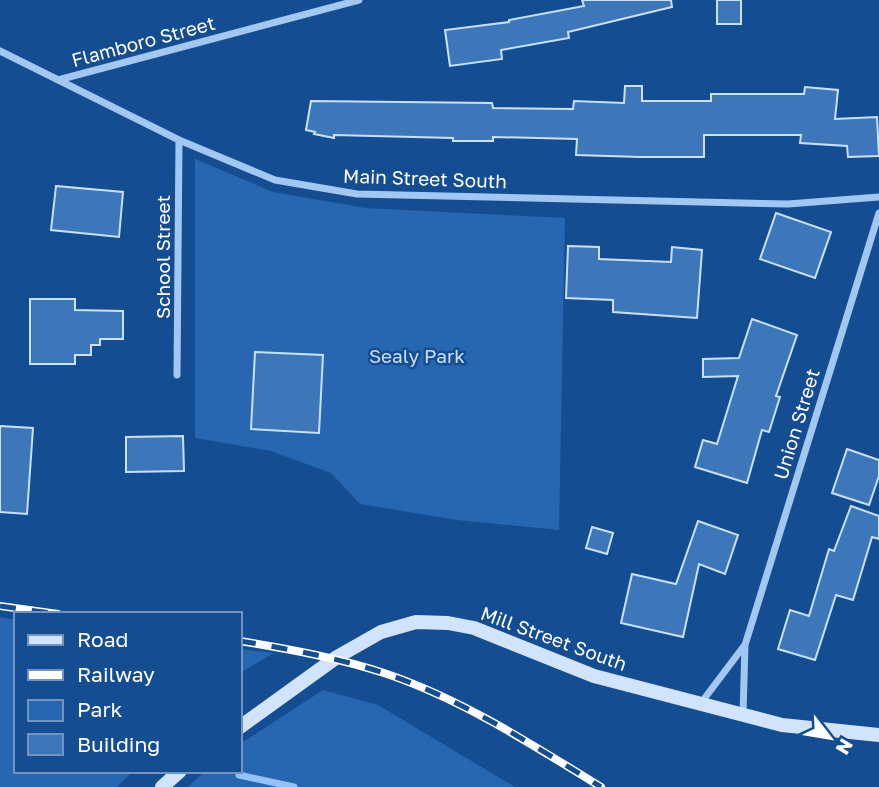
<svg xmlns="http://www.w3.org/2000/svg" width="879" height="787" viewBox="0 0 879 787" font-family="'Golos Text',sans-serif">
	<rect width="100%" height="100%" fill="#144d92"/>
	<!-- green -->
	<path fill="#2767b1" d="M 195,159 L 273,192 L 365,208 L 565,218 L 559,530 L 457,520 L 360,504 L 331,473 L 271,451 L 195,438 Z
		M 0,617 L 16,620 L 16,771 L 133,771 L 117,787 L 0,787 Z
		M 240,649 L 274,653 L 240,673 Z
		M 323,690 L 378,705 L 515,787 L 188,787 L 205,771 L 240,771 L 240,744 Z"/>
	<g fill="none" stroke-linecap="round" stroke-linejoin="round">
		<!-- stream -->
		<path stroke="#95c2f4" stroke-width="7" d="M 239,775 L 294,787"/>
	</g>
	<!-- building -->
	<path fill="#3d77ba" stroke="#cae1fc" stroke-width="2" d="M 582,0 L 671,0 L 672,7 L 568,32 L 569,38 L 501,50 L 502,59 L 450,66 L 445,30 L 509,22 L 509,20 L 584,6 Z
		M 717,0 L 741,0 L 741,24 L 717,24 Z
		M 625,86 L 642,86 L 642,101 L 711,101 L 711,94 L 804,94 L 805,87 L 838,90 L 835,119 L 877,117 L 879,156 L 848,157 L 847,146 L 800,143 L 801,135 L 704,135 L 704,157 L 640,157 L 576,155 L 577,139 L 493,137 L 493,141 L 453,141 L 453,138 L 334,135 L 334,138 L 314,134 L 315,132 L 306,130 L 311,101 L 492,103 L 493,108 L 573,109 L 574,101 L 624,103 Z
		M 56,186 L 123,192 L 119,237 L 51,230 Z
		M 776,213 L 831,232 L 815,278 L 760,259 Z
		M 568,246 L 599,247 L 599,259 L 671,262 L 672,247 L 702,250 L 697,318 L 613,312 L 613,300 L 566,298 Z
		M 30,299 L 75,299 L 75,310 L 123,311 L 123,339 L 100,339 L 100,345 L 91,345 L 91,355 L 75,355 L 75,364 L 30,364 Z
		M 752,319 L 797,335 L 776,396 L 780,397 L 769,432 L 762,430 L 747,483 L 695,467 L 703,440 L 717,444 L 738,376 L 703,377 L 703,359 L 739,358 Z
		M 255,352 L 323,355 L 319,433 L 251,429 Z
		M 0,426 L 33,428 L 27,514 L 0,512 Z
		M 183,436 L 184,471 L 126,472 L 126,437 Z
		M 847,449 L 879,460 L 879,476 L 869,505 L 832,493 Z
		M 851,506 L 879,516 L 879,539 L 872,537 L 853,600 L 836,595 L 815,660 L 778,649 L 790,610 L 809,616 L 829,549 L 834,551 Z
		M 698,521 L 738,535 L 725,574 L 699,564 L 683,637 L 621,623 L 632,574 L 676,584 Z
		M 592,527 L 613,533 L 607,554 L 586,548 Z"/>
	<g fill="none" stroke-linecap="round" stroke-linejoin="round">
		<!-- street -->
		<path stroke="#a2c7f1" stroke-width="7" d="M 0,51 L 179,140 L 275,180 L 357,194 L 788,204 L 879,197
			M 58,80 L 359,0
			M 177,375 L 179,140
			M 701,703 L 744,646
			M 743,715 L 745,645 L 879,213"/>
		<!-- secondary -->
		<path stroke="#d1e4fc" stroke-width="14" d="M 240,727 L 337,657 L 381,632 L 416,622 L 448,623 L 474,628 L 594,676 L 782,725 L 879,735
			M 162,787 L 180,771"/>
		<!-- rail casing -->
		<g stroke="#fff" stroke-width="8">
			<path id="rail" d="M 0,606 L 58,614
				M 240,641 C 289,649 339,658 387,674 C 463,700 533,745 601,787"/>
		</g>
		<!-- rail -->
		<use href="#rail" stroke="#144d92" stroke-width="5" stroke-dasharray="16" stroke-linecap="butt"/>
	</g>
	<g text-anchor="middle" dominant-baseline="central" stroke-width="5" stroke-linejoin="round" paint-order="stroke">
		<!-- street labels -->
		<g font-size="19" fill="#fff" stroke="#144d92">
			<text transform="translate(143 41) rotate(-15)">Flamboro Street</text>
			<text transform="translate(425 178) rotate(2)">Main Street South</text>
			<text transform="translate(162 257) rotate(-90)">School Street</text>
			<text transform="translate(796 424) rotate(-73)">Union Street</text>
			<text transform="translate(554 638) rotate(20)">Mill Street South</text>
		</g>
		<!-- park labels -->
		<g font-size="19" fill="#cae1fc" stroke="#144d92">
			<text x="417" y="355">Sealy Park</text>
		</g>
	</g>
	<!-- legend -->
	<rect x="14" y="612" width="228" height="161" fill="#144d92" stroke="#7294be" stroke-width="2"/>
	<rect x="28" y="635" width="35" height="10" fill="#d1e4fc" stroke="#7294be" stroke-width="2"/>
	<text x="77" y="647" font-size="21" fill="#ffffff">Road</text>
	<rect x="28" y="670" width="35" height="10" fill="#ffffff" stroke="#7294be" stroke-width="2"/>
	<text x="77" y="682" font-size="21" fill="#ffffff">Railway</text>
	<rect x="28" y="700" width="35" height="21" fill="#2767b1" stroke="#7294be" stroke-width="2"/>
	<text x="77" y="717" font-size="21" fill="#ffffff">Park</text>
	<rect x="28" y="734" width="35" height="21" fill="#3d77ba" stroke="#7294be" stroke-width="2"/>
	<text x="77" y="752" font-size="21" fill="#ffffff">Building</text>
	<!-- north arrow -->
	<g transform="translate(830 738) rotate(121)" stroke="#144d92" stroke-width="5" paint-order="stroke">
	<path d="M0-5L12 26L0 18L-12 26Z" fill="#ffffff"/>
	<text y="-10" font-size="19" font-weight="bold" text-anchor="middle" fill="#ffffff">N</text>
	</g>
</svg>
